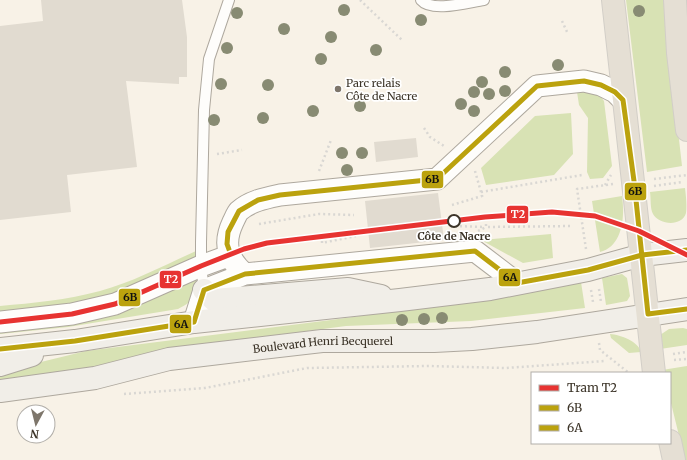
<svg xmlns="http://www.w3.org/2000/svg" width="687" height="460" viewBox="0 0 687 460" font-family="Merriweather,serif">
	<rect width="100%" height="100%" fill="#f8f2e7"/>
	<!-- green -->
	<path fill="#d8e2b4" d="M 626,0 L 665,0 L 669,51 L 682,166 L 647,172 Z
		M 591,90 L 598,93 L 604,101 L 612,166 L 603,178 L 590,179 L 587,172 L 588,118 L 579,105 L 577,92 Z
		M 571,113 L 573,154 L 554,175 L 486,185 L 481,168 L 535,116 Z
		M 685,188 C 686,196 687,206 686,213 C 682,227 659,225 653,214 C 650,209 651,198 650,192 Z
		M 622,196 C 625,216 623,246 600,252 L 592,201 Z
		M 551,234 L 553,258 L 523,263 L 481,240 Z
		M 196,251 L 196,262 L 120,295 L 0,316 L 0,306 C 33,303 67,300 100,291 C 133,282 165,265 196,251 Z
		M 197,274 C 197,294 196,300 178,309 L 68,327 L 0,334 L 0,327 Z
		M 622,274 L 627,278 L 630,296 L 627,301 L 606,305 L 602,278 Z
		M 581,282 L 585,308 L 471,321 L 346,326 L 156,351 L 85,371 L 0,381 L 0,372 L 86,351 L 331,320 L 512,295 Z
		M 683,328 L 687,329 L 687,345 L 660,349 L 660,335 L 669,329 Z
		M 610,334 C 621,335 638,341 641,352 L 629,353 L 611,338 Z
		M 687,366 L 687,460 L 685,460 L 670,399 L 670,373 L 663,373 L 662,370 Z"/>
	<!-- building -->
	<path fill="#e1dbd0" d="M 41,0 L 182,0 L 187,37 L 187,77 L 179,77 L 179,84 L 126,81 L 137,167 L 67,175 L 71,212 L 0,220 L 0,26 L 43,21 Z
		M 416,138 L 418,157 L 376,162 L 374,142 Z
		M 438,193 L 444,240 L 370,248 L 365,201 Z"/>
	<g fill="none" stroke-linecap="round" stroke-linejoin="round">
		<!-- lane casing -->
		<g stroke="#aea89e" stroke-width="12">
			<path id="lane" d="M 421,0 C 432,13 469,2 484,0
				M 204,290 L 201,266 L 201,242 L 204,110 L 209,59 L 229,0"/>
		</g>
		<!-- street casing -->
		<g stroke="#aea89e" stroke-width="23">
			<path id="street" d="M 245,274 C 227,259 223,243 233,222 C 235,218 237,213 239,211 C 250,201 266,198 280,195 L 437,179 L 537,86 L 584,81 L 601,85 L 615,92 L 623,100
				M 0,322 L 72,314 L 115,304 L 201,266 L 231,255
				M 194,322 L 204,290 L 245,274 L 475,251 L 517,283"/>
		</g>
		<!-- secondary casing -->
		<g stroke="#aea89e" stroke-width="24">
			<g id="secondary">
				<path d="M 204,290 L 214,300 L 348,289 L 381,296"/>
				<path d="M 0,349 L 75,341 L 194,322 L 400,300 L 490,289 L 588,270 L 642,255 L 687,250"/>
				<path d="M 0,365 L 32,355"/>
				<path id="s1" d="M 0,391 L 95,378 L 169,359 L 322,341 L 434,341 L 472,339 L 537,332 L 687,309"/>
			</g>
		</g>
		<!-- primary casing -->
		<g stroke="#d2cec7" stroke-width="24">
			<path id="primary" d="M 613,0 L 654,373
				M 675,0 L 678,53 L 687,130
				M 670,441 L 674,460"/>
		</g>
		<!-- path -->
		<path stroke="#d9d7d3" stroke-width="2.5" stroke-dasharray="2 3" stroke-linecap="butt" d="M 360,0 L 403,41
			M 562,21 L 568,34
			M 424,128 L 430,137 L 444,146
			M 217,154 L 242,150
			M 319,171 L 331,140
			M 475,171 L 483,199
			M 654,179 L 687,175
			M 605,185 L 611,175
			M 654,186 L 682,182
			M 481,192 L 582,175
			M 452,205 L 482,196
			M 259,224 L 319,214 L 354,215
			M 486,224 L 486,227 L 573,226
			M 455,226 L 485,227
			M 478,231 L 486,227
			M 322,241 L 322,243 L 356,236
			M 586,249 L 577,189 L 613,184
			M 599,289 L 601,302
			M 591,290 L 593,302
			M 599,343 L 600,350 L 629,373
			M 673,354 L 687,352
			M 674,360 L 687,359
			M 124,394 L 205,388 L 307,368 L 429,366 L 506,368 L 605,361"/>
		<!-- lane -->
		<use href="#lane" stroke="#fefdfb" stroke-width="10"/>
		<!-- street -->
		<use href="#street" stroke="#fefdfb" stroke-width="21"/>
		<!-- secondary -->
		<use href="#secondary" stroke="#f1eee8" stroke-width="22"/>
		<!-- primary -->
		<use href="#primary" stroke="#e5dfd4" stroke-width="22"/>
		<!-- bus-1 casing -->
		<g stroke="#fff" stroke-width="8">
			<path id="bus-1" d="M 0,322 L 72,314 L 115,304 L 201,266 L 231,255 L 227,244 L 228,232 L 239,211 L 258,200 L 280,195 L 437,179 L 537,86 L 584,81 L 601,85 L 615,92 L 623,100 L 634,181 L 648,314 L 687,309"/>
		</g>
		<!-- bus-2 casing -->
		<g stroke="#fff" stroke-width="8">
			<path id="bus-2" d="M 0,349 L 75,341 L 194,322 L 204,290 L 245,274 L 475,251 L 517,283 L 588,270 L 642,255 L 687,250"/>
		</g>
		<!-- bus-1 -->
		<use href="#bus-1" stroke="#bba20e" stroke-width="5"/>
		<!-- bus-2 -->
		<use href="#bus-2" stroke="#bba20e" stroke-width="5"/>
		<!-- tram-1 casing -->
		<g stroke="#fff" stroke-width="8">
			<path id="tram-1" d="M 0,322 L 72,314 L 115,304 L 201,266 L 244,249 L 267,243 L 485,217 L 552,212 L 595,216 L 639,231 L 687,255"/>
		</g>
		<!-- tram-1 -->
		<use href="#tram-1" stroke="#e73331" stroke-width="5"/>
	</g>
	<!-- trees -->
	<g fill="#888b73">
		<circle cx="344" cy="10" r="6"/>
		<circle cx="639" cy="11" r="6"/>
		<circle cx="237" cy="13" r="6"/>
		<circle cx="421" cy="20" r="6"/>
		<circle cx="284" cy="29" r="6"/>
		<circle cx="331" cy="37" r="6"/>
		<circle cx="227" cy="48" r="6"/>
		<circle cx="376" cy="50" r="6"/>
		<circle cx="321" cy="59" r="6"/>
		<circle cx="558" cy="65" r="6"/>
		<circle cx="505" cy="72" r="6"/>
		<circle cx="482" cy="82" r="6"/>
		<circle cx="221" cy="84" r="6"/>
		<circle cx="268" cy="85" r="6"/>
		<circle cx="505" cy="91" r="6"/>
		<circle cx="474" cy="92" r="6"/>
		<circle cx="489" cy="94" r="6"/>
		<circle cx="461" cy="104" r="6"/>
		<circle cx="360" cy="106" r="6"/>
		<circle cx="313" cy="111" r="6"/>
		<circle cx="474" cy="111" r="6"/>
		<circle cx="263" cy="118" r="6"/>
		<circle cx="214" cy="120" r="6"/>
		<circle cx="342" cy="153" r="6"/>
		<circle cx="362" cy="153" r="6"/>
		<circle cx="347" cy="170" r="6"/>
		<circle cx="442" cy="318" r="6"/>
		<circle cx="424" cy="319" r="6"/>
		<circle cx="402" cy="320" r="6"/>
	</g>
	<!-- markers -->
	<circle fill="#7e766b" stroke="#fff" stroke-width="1.5" cx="338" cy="89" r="4"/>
	<circle fill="#fff" stroke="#3c3428" stroke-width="2" cx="454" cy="221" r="6"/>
	<g text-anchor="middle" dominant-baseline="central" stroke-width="3.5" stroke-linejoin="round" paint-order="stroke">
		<!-- poi labels -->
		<g font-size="11" fill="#3c3428" stroke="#fff" text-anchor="start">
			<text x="346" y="83">Parc relais<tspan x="346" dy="13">Côte de Nacre</tspan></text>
		</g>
		<!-- stop labels -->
		<g font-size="11" font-weight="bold" fill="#3c3428" stroke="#fff">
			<text x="454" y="236">Côte de Nacre</text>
		</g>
		<!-- street labels -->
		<g font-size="11" fill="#3c3428" stroke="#fff">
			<text stroke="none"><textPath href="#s1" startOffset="327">Boulevard Henri Becquerel</textPath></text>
		</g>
	</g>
	<g stroke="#fff" stroke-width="1.5">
		<rect x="421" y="170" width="23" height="19" rx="4" fill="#bba20e"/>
		<rect x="624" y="182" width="23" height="19" rx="4" fill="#bba20e"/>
		<rect x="506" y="205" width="23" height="19" rx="4" fill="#e73331"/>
		<rect x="498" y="268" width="23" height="19" rx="4" fill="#bba20e"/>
		<rect x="159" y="270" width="23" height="19" rx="4" fill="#e73331"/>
		<rect x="118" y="288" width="23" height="19" rx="4" fill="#bba20e"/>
		<rect x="169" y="314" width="23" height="20" rx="4" fill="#bba20e"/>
	</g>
	<g font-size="11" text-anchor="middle" font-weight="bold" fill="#fff">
		<text x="518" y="218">T2</text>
		<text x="171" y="283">T2</text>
	</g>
	<g font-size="11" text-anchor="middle" font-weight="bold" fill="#111">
		<text x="432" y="183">6B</text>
		<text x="635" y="195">6B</text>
		<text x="510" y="281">6A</text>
		<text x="130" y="301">6B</text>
		<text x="181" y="328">6A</text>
	</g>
	<!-- legend -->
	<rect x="531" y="372" width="140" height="72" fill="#ffffff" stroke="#b1aea9"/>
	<rect x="539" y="385" width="20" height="6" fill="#e73331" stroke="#b1aea9"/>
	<text x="567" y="392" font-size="12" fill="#3c3428">Tram T2</text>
	<rect x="539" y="405" width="20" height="6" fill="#bba20e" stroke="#b1aea9"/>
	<text x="567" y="412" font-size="12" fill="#3c3428">6B</text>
	<rect x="539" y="425" width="20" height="6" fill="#bba20e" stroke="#b1aea9"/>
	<text x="567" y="432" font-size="12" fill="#3c3428">6A</text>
	<!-- north arrow -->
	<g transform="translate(36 424) rotate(187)"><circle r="19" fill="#ffffff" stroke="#b1aea9"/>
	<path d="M0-3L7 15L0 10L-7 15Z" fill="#7e766b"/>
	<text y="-6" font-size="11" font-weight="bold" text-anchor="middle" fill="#3c3428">N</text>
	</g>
</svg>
